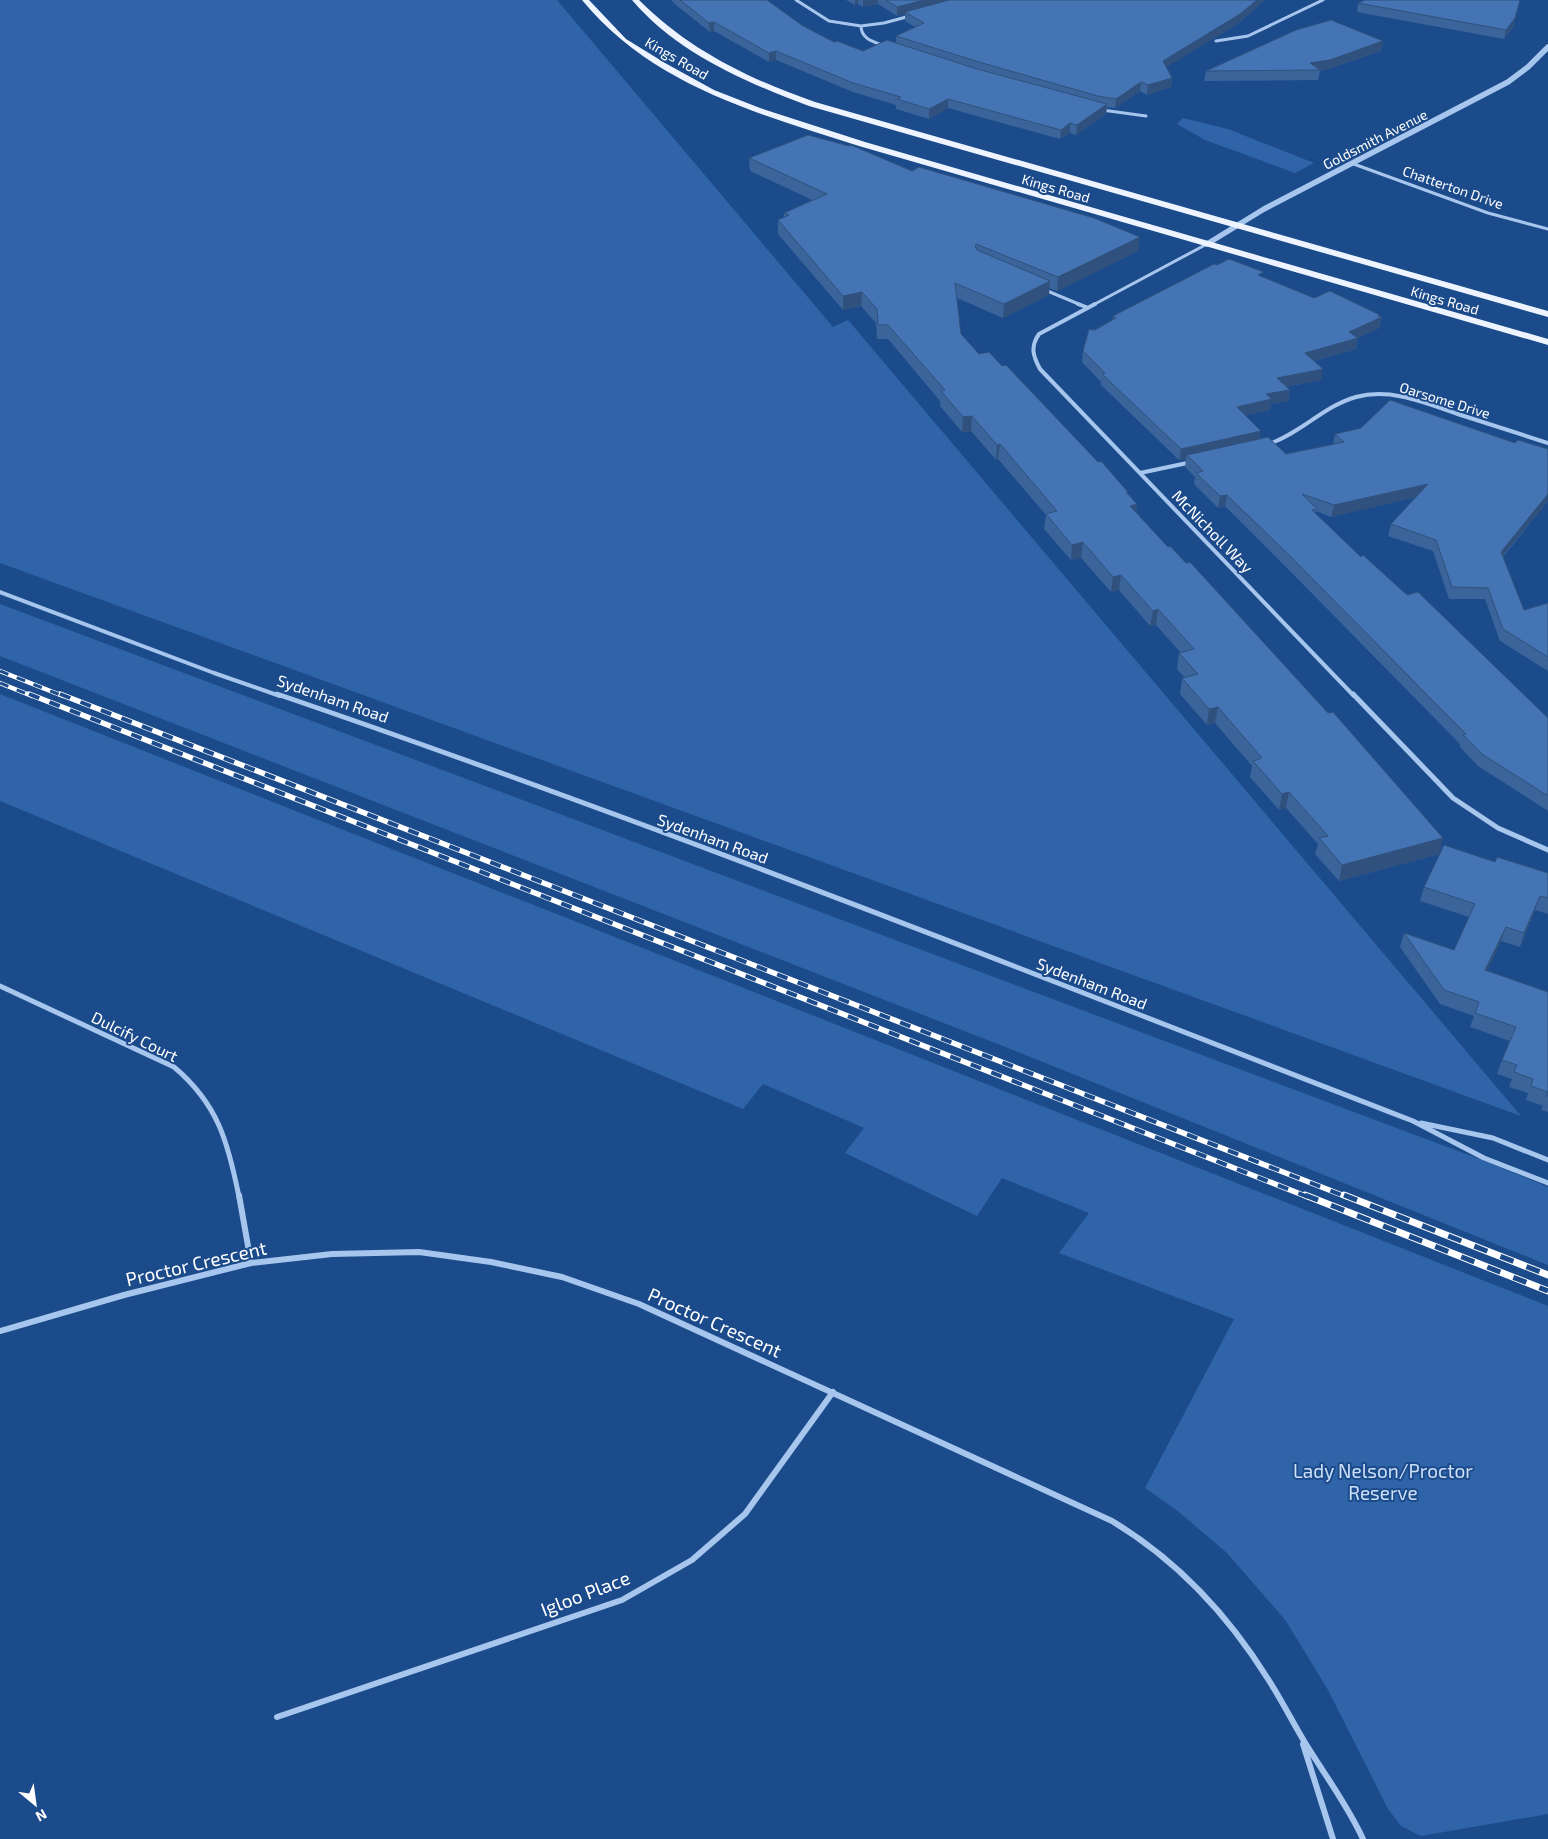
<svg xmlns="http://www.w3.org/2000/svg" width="1548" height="1839" viewBox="0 0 1548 1839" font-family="'Exo 2',sans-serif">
	<rect width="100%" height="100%" fill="#1c4b8b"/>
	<!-- green -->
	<path fill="#2f64a9" d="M 0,0 L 557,0 L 833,327 L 848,320 L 1521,1116 L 0,563 Z
		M 1183,118 L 1228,129 L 1314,163 L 1295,173 L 1205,140 L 1177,124 Z
		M 0,604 L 1490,1163 L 1548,1187 L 1548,1265 L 1008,1048 L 0,656 Z
		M 0,694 L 1548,1306 L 1548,1814 L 1421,1836 L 1401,1826 L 1388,1809 L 1328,1690 L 1286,1621 L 1227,1553 L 1179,1512 L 1145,1488 L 1234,1319 L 1059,1253 L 1089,1213 L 1002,1178 L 977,1216 L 845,1153 L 864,1128 L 763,1084 L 743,1109 L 0,801 Z"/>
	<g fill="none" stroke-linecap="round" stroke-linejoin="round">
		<!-- minor-far3 -->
		<path stroke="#a7c6ed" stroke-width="3" d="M 796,0 L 829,21 L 861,26 C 861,39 874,42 885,46
			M 861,26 L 884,23 L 910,16
			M 1216,41 L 1248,36 L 1323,0
			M 1102,110 L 1146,116
			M 1351,163 L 1488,213 L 1548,229
			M 1045,290 L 1081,305
			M 1093,305 L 1207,244"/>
		<!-- minor-far2 -->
		<path stroke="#a7c6ed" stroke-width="4" d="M 1078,304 L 1086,307
			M 1095,304 L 1039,334 C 1030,347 1033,356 1040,369 L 1354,696
			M 1269,444 C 1301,433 1324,406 1356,397 C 1393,387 1430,405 1464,416 C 1492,425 1520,434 1548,443
			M 1140,473 L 1192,462
			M 0,592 L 214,673 L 280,696"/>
		<!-- minor-far1 -->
		<path stroke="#a7c6ed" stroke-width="5" d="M 277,694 C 660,825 1036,975 1413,1121 L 1484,1158 L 1548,1183
			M 1353,694 L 1453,798 L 1498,828 L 1548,850
			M 0,986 L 174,1067 C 218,1104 228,1142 239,1197
			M 1421,1123 L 1493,1138 L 1548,1160"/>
		<!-- minor -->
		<path stroke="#a7c6ed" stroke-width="6" d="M 239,1195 L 251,1263
			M 0,1331 L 124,1295 L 251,1263 L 332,1254 L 419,1252 L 491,1262 L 562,1277 L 639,1304 L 1112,1521 C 1177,1560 1228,1615 1268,1679 C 1281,1699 1292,1721 1304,1741 C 1324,1774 1347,1804 1363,1839
			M 277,1717 L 622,1600 L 692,1560 L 745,1514 L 833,1392
			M 1303,1744 L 1333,1839"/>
		<!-- tertiary -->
		<path stroke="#a7c6ed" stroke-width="5.5" d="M 1207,244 L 1264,209 L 1508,82 L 1528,67 L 1548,47"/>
		<!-- primary -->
		<path fill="#edf4ff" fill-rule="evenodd" d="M 582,0 L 589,0 L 626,39 L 665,63 L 714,90 L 760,108 L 865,142 L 1548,339 L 1548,345 L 859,146 C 757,113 653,86 582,0 Z
			M 632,0 L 639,0 C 689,50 749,79 815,102 L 1548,311 L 1548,317 L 809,106 C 745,82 677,53 632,0 Z"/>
		<!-- rail-far2 casing -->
		<g stroke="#fff" stroke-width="4.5">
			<path id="rail-far2" d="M 0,671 L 63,696
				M 0,683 L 32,696"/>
		</g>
		<!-- rail-far1 casing -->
		<g stroke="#fff" stroke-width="5.5">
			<path id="rail-far1" d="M 29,694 L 1308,1197
				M 60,694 L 1347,1197"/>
		</g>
		<!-- rail casing -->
		<g stroke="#fff" stroke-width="7">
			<path id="rail" d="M 1305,1195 L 1548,1291
				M 1344,1195 L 1548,1275"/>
		</g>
		<!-- rail-far2 -->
		<use href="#rail-far2" stroke="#1c4b8b" stroke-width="3" stroke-dasharray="9" stroke-linecap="butt"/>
		<!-- rail-far1 -->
		<use href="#rail-far1" stroke="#1c4b8b" stroke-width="4" stroke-dasharray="11" stroke-linecap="butt"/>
		<!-- rail -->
		<use href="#rail" stroke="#1c4b8b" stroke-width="5" stroke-dasharray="14" stroke-linecap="butt"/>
	</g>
	<!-- wall -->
	<path fill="#3a649a" d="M 671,0 L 767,0 L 803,26 L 834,42 L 863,51 L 896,43 L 896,36 L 915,27 L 905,21 L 905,14 L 897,16 L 878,4 L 863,7 L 858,4 L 855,5 L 846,0 L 1265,0 L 1239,23 L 1166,67 L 1172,78 L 1171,87 L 1147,95 L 1140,91 L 1115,108 L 1107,107 L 1106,114 L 1076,135 L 1070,133 L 1060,139 L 948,108 L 929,119 L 896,109 L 896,105 L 853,92 L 776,60 L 769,62 L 714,31 L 710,32 L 676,5 Z
		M 1520,0 L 1513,27 L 1504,39 L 1357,12 L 1358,3 Z
		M 1383,41 L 1381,51 L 1328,69 L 1320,71 L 1318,80 L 1204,81 L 1206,71 Z
		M 749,158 L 912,171 L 1138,251 L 1057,291 L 1049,288 L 1049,295 L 1003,318 L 957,298 L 961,334 L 979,354 L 1002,366 L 1128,492 L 1128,494 L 1137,504 L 1136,512 L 1439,854 L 1339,881 L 1315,854 L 1318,844 L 1286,808 L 1279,810 L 1250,777 L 1252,766 L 1215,723 L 1207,725 L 1180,694 L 1182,678 L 1185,678 L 1177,669 L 1179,653 L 1181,653 L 1156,625 L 1150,626 L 1119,590 L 1111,592 L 1081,558 L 1071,560 L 1044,529 L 1046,515 L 998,459 L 996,460 L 971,431 L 962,432 L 940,406 L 940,401 L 888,339 L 877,339 L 876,323 L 861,306 L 843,310 L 778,234 L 778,220 L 784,217 L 784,213 L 812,200 L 750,171 Z
		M 1217,265 L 1263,277 L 1314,298 L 1382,317 L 1379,328 L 1358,338 L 1356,349 L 1314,361 L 1321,380 L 1286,387 L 1290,390 L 1288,401 L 1271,404 L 1270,410 L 1246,415 L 1260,439 L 1286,454 L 1333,444 L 1335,434 L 1548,501 L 1503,557 L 1524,610 L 1548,603 L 1548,671 L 1500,641 L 1485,599 L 1449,599 L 1433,551 L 1388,536 L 1391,524 L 1415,497 L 1331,517 L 1316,511 L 1316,514 L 1361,557 L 1407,595 L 1548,718 L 1548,811 L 1478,766 L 1460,747 L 1460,744 L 1285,566 L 1225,506 L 1218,508 L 1194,484 L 1195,477 L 1185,467 L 1186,459 L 1179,460 L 1101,385 L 1101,382 L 1082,362 L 1083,351 L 1095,330 L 1113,319 L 1113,316 Z
		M 1495,862 L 1548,873 L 1548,914 L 1535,910 L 1520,947 L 1501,941 L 1487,971 L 1548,992 L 1548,1112 L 1541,1110 L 1543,1106 L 1526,1100 L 1528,1093 L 1509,1087 L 1512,1079 L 1497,1074 L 1502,1060 L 1510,1041 L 1470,1027 L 1474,1016 L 1440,1004 L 1400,947 L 1404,933 L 1454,950 L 1469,917 L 1420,901 L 1424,887 Z"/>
	<!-- shaded-wall -->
	<path fill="#30517d" d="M 855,0 L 858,0 L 858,4 L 855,5 Z
		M 863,0 L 878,0 L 878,4 L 863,7 Z
		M 924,0 L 957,0 L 905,12 L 905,14 L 897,16 L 897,7 Z
		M 1257,0 L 1265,0 L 1239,23 L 1162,70 L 1163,61 Z
		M 1520,0 L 1513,27 L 1504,39 L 1506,30 Z
		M 714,22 L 714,31 L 710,32 L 709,23 Z
		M 1383,41 L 1381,51 L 1328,69 L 1320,71 L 1320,70 L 1310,63 Z
		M 776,51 L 776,60 L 769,62 L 769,53 Z
		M 1172,78 L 1171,87 L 1147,95 L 1148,85 Z
		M 1141,82 L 1140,91 L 1115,108 L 1116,99 Z
		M 948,99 L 948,108 L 929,119 L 929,109 Z
		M 1107,104 L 1106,114 L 1076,135 L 1077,125 Z
		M 1070,123 L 1070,133 L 1060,139 L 1061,130 Z
		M 1140,237 L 1138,251 L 1057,291 L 1058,277 Z
		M 1050,281 L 1049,295 L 1003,318 L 1004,304 Z
		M 862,292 L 861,306 L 843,310 L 843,296 Z
		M 1380,315 L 1380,318 L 1382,317 L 1379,328 L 1356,339 L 1358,338 L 1356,349 L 1303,364 L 1305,353 L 1349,332 Z
		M 1323,369 L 1321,380 L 1275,389 L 1277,378 Z
		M 1290,390 L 1288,401 L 1271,404 L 1270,410 L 1235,418 L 1237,407 L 1266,394 Z
		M 972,416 L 971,431 L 962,432 L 963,417 Z
		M 1261,431 L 1259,442 L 1187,455 L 1186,459 L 1179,460 L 1181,449 Z
		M 1000,444 L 998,459 L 996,460 L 997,445 Z
		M 1428,484 L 1425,495 L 1331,517 L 1334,505 Z
		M 1548,494 L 1548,501 L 1497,563 L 1501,552 Z
		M 1227,495 L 1225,506 L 1218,508 L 1220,496 Z
		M 1137,504 L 1135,519 L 1130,506 Z
		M 1083,542 L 1081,558 L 1071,560 L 1072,545 Z
		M 1121,575 L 1119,590 L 1111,592 L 1113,577 Z
		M 1158,609 L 1156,625 L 1150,626 L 1153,611 Z
		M 1218,707 L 1215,723 L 1207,725 L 1209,709 Z
		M 1289,792 L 1286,808 L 1279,810 L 1282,794 Z
		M 1443,838 L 1439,854 L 1339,881 L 1342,865 Z
		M 1540,896 L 1535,910 L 1520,947 L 1524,933 Z
		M 1506,927 L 1501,941 L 1481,985 L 1485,970 Z"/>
	<!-- building -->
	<path fill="#4474b3" stroke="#30517d" d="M 680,0 L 767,0 L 803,26 L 834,42 L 837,41 L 863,51 L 887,40 L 977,69 L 1107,104 L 1077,125 L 1070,123 L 1061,130 L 948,99 L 929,109 L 897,99 L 901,97 L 853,83 L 776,51 L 769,53 L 714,22 L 709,23 Z
		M 886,0 L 924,0 L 897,7 Z
		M 949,0 L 1257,0 L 1240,14 L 1163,61 L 1172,78 L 1148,85 L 1141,82 L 1116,99 L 1098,96 L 979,62 L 896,36 L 924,23 L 905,12 Z
		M 1365,0 L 1520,0 L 1515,18 L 1506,30 L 1358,3 Z
		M 1331,20 L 1383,41 L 1330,60 L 1310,63 L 1320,70 L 1206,71 L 1296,30 Z
		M 808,135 L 849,146 L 851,145 L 912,171 L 919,167 L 1094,218 L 1140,237 L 1058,277 L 976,244 L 975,247 L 977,250 L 1050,281 L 1004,304 L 955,283 L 961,334 L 979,354 L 989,352 L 1002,366 L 1006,365 L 1098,462 L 1101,461 L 1128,492 L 1126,492 L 1137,504 L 1130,506 L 1168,547 L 1170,546 L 1186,563 L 1190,562 L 1328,713 L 1333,712 L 1443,838 L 1342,865 L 1319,838 L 1328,836 L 1289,792 L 1282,794 L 1253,761 L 1262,758 L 1218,707 L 1209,709 L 1182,678 L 1198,674 L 1179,653 L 1194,649 L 1158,609 L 1153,611 L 1121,575 L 1113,577 L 1083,542 L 1072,545 L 1046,514 L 1057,511 L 1000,444 L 997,445 L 972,416 L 963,417 L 941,391 L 945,390 L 888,325 L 878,325 L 877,309 L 862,292 L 843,296 L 778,220 L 789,215 L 784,213 L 827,194 L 749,158 Z
		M 1229,259 L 1264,272 L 1258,275 L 1314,298 L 1330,291 L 1380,315 L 1378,316 L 1382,317 L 1349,332 L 1358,338 L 1305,353 L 1323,369 L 1277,378 L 1290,390 L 1266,394 L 1272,399 L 1237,407 L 1261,431 L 1181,449 L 1102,374 L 1105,373 L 1083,351 L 1089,329 L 1095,330 L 1116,318 L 1113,316 L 1214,264 L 1217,265 Z
		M 1390,400 L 1515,443 L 1518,440 L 1548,449 L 1548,494 L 1501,552 L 1524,610 L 1548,603 L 1548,657 L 1503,629 L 1488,588 L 1452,587 L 1436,540 L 1391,524 L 1428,484 L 1334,505 L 1302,494 L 1317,509 L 1312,510 L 1361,557 L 1363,555 L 1407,595 L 1418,592 L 1548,718 L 1548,796 L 1482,754 L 1463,735 L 1466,734 L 1288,554 L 1227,495 L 1220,496 L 1196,473 L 1203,471 L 1187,455 L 1268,437 L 1286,454 L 1344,442 L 1335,434 L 1361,428 Z
		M 1444,845 L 1495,862 L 1497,857 L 1548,873 L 1548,898 L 1540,896 L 1524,933 L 1506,927 L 1485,970 L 1548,992 L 1548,1096 L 1546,1096 L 1548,1092 L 1531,1086 L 1533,1079 L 1514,1072 L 1517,1065 L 1502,1060 L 1516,1027 L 1475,1013 L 1479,1002 L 1444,990 L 1404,933 L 1454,950 L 1475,904 L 1424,887 Z"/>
	<g text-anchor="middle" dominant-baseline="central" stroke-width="4" stroke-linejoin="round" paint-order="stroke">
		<!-- far-street labels -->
		<g font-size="14" fill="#fff" stroke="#1c4b8b">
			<text transform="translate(677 58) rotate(30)">Kings Road</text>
			<text transform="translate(1375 139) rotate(-27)">Goldsmith Avenue</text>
			<text transform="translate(1453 187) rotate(19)">Chatterton Drive</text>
			<text transform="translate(1056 188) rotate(16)">Kings Road</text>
			<text transform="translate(1445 300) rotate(16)">Kings Road</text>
			<text transform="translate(1445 400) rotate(17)">Oarsome Drive</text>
		</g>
		<!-- street labels -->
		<g font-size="16" fill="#fff" stroke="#1c4b8b">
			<text transform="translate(1213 531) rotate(46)">McNicholl Way</text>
			<text transform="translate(333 698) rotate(19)">Sydenham Road</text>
			<text transform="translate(713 838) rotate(20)">Sydenham Road</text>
			<text transform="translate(1092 983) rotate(21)">Sydenham Road</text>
			<text transform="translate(135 1036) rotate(26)">Dulcify Court</text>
		</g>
		<!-- near-street labels -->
		<g font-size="19" fill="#fff" stroke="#1c4b8b">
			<text transform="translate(196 1263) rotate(-13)">Proctor Crescent</text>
			<text transform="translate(715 1322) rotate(24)">Proctor Crescent</text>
			<text transform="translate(585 1593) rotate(-21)">Igloo Place</text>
		</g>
		<!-- near-park labels -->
		<g font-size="19" fill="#cde0f9" stroke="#1c4b8b">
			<text x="1383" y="1470">Lady Nelson/Proctor<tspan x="1383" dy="22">Reserve</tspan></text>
		</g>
	</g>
	<!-- north arrow -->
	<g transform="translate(35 1804) rotate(151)" stroke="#1c4b8b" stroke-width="4" paint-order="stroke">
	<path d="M0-4L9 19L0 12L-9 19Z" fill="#ffffff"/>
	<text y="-8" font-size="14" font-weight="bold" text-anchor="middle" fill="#ffffff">N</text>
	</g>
</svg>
